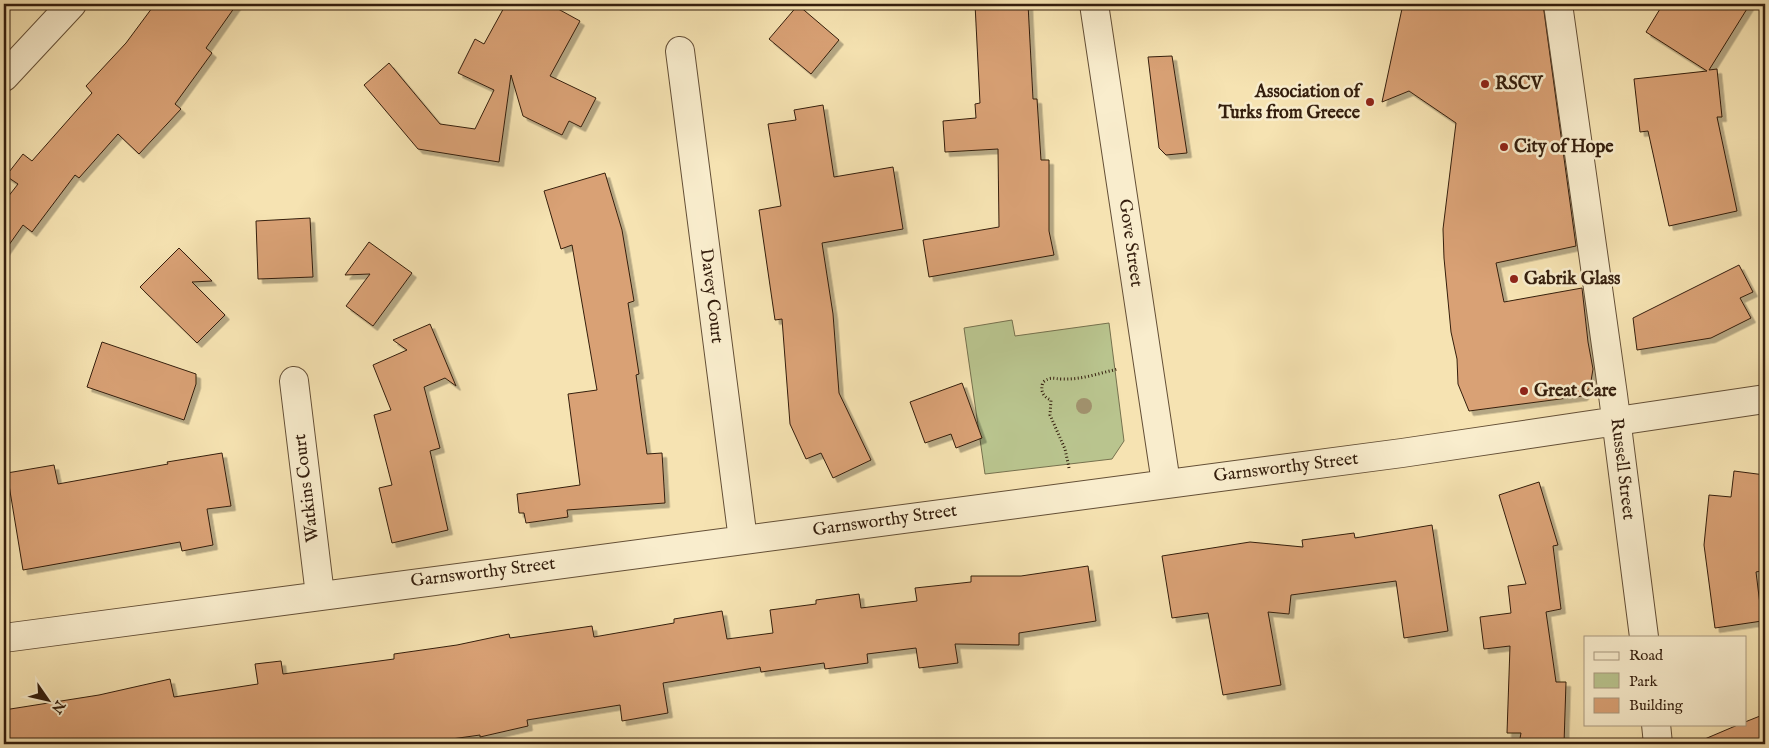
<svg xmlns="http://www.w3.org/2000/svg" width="1769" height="748" viewBox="0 0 1769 748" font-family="'IM FELL English',serif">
	<defs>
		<filter id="shadow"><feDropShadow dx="4.5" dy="4.5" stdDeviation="0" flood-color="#0004"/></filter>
	</defs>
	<rect width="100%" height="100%" fill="#f6e3b2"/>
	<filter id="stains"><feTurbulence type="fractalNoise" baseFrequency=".004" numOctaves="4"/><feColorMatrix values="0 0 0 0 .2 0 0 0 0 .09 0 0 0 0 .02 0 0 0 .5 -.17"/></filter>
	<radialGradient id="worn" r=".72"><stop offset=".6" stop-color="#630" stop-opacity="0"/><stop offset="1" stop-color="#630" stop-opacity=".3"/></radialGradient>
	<!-- green -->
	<path fill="#b9c48e" stroke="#76714e" d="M 1012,320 L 1015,336 L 1109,323 L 1124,441 L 1112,459 L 985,474 L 964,328 Z"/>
	<!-- building -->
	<path fill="#d9a175" stroke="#341e0d" filter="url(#shadow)" d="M 155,4 L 237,4 L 206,48 L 212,53 L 175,104 L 181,109 L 139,154 L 118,134 L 79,178 L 75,175 L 32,232 L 23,225 L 4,252 L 4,202 L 18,184 L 6,176 L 23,154 L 32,161 L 92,93 L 86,86 L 126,43 Z
		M 506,4 L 549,4 L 580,21 L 550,76 L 596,98 L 581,127 L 569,121 L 562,135 L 523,116 L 511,75 L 499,162 L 418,149 L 364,85 L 389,63 L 440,124 L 475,129 L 494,90 L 458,73 L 475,39 L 484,44 Z
		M 975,4 L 1028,4 L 1033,99 L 1037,99 L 1041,160 L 1049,160 L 1049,231 L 1054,255 L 929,277 L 923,240 L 999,227 L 998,149 L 945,152 L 943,121 L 976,118 L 975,104 L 980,103 Z
		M 1403,4 L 1543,4 L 1576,246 L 1496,263 L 1504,302 L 1582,288 L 1588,342 L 1593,369 L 1590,387 L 1583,396 L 1469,411 L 1458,384 L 1457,359 L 1451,332 L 1444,258 L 1443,229 L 1456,123 L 1409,91 L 1382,102 Z
		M 1663,4 L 1750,4 L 1709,70 L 1717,69 L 1722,117 L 1717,117 L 1737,211 L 1669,226 L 1648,131 L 1640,132 L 1634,79 L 1707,71 L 1646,32 Z
		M 798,5 L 839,40 L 811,74 L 769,39 Z
		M 1172,56 L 1187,153 L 1166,155 L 1159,148 L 1148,57 Z
		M 823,105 L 834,177 L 893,167 L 903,229 L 822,243 L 833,314 L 839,393 L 871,460 L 833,478 L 821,453 L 806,459 L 790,424 L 782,319 L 775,320 L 759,210 L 781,206 L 768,124 L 796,120 L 794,110 Z
		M 605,173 L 622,230 L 634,301 L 628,303 L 639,374 L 636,375 L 647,454 L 662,453 L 665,503 L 567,510 L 568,517 L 526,523 L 524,513 L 519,513 L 517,494 L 580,485 L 568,394 L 597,390 L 572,245 L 561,249 L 544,191 Z
		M 310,218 L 313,277 L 258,279 L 256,221 Z
		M 369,242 L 412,273 L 373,326 L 346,306 L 370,274 L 345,275 Z
		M 179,248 L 212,281 L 192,282 L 225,315 L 197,343 L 140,287 Z
		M 1739,265 L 1753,292 L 1740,298 L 1751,318 L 1711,338 L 1637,350 L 1633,318 Z
		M 430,324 L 456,386 L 445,378 L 424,387 L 440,448 L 430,451 L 448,530 L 392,543 L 379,488 L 392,485 L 374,415 L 391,410 L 373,365 L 407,350 L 393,340 Z
		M 102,342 L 196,374 L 196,384 L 184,420 L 87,387 Z
		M 962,383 L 982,438 L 956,448 L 951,434 L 925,443 L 910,402 Z
		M 222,453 L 231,506 L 207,509 L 213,545 L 182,551 L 180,542 L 23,570 L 7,473 L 54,465 L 58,484 L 168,464 L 167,462 Z
		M 1734,471 L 1765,475 L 1765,570 L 1756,572 L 1762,621 L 1715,628 L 1704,545 L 1709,495 L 1731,497 Z
		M 1539,482 L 1558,545 L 1553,546 L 1561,609 L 1546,612 L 1556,682 L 1566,682 L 1564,744 L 1519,744 L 1521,733 L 1507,733 L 1510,646 L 1484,649 L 1480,617 L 1511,613 L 1508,586 L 1526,584 L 1499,495 Z
		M 1432,525 L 1448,631 L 1404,638 L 1396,581 L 1291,595 L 1289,614 L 1268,612 L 1281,685 L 1223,695 L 1208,613 L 1172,618 L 1162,556 L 1250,542 L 1303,547 L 1302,540 L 1354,533 L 1355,538 Z
		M 1088,566 L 1096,621 L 1019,633 L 1019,645 L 955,644 L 958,663 L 919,668 L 916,648 L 867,654 L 868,663 L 825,669 L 824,663 L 761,672 L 760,667 L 663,683 L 668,713 L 622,721 L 620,705 L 527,720 L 528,726 L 480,737 L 480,735 L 416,744 L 4,744 L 4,710 L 99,695 L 170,679 L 174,697 L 258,684 L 255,664 L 281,661 L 283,674 L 394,659 L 394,654 L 457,645 L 509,634 L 510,638 L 592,626 L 594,637 L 674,623 L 674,619 L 722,611 L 727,639 L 773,633 L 770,610 L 816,604 L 816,600 L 859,594 L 861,608 L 917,601 L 915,588 L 971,582 L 971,576 L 1021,576 Z
		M 1765,714 L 1765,744 L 1693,744 L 1740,724 L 1745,724 L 1745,722 Z"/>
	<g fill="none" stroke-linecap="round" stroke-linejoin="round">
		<!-- minor casing -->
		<g stroke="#644f36" stroke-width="30">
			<path id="minor" d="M 1094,4 L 1166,483
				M 1558,4 L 1613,395 L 1644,637
				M 680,51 L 743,540
				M 4,77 L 72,4
				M 294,381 L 320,595
				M 4,638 L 1402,453 L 1765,399
				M 1656,724 L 1658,744"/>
		</g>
		<!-- path -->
		<path stroke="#341e0d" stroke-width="3" stroke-dasharray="1 2.5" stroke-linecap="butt" d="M 1069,468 L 1065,449 L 1050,415 L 1051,400 C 1043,397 1040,391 1043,382 C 1051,376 1054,379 1062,379 C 1081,380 1100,373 1118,369"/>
		<!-- minor -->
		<use href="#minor" stroke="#f9edcd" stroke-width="28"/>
	</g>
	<!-- trees -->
	<circle fill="#a1926d" cx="1084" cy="406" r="8"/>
	<!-- markers -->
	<g fill="#8f2418" stroke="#f9edcd" stroke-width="2">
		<circle cx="1485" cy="84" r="5"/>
		<circle cx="1370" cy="102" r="5"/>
		<circle cx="1504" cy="147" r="5"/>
		<circle cx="1514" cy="279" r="5"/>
		<circle cx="1524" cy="391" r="5"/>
	</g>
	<g text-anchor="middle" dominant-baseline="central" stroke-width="5" stroke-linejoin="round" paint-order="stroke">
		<!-- poi labels -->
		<g font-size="18" font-weight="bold" fill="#341e0d" stroke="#f9edcd" text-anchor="start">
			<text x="1495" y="84">RSCV</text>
			<text x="1360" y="92" text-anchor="end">Association of<tspan x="1360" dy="21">Turks from Greece</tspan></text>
			<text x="1514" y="147">City of Hope</text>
			<text x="1524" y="279">Gabrik Glass</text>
			<text x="1534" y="391">Great Care</text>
		</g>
		<!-- street labels -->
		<g font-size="18" fill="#341e0d" stroke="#f9edcd">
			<text transform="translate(1130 243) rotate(82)">Gove Street</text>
			<text transform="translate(711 296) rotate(83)">Davey Court</text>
			<text transform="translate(1286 468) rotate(-7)">Garnsworthy Street</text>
			<text transform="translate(1622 469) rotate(83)">Russell Street</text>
			<text transform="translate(307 488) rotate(-97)">Watkins Court</text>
			<text transform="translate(885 521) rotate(-8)">Garnsworthy Street</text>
			<text transform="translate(483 573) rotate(-7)">Garnsworthy Street</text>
		</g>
	</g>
	<!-- margin -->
	<rect width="1769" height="748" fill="none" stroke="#f6e3b2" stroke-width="20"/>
	<rect x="5" y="5" width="1759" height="738" fill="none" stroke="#341e0d" stroke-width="2.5"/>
	<rect x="10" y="10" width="1749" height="728" fill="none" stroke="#341e0d"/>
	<!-- legend -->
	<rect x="1584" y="636" width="162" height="90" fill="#f9edcd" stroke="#aa9a80"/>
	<rect x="1594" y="652" width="25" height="8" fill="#f9edcd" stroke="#aa9a80"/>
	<text x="1629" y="660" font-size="15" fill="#341e0d">Road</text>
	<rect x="1594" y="673" width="25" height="15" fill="#b9c48e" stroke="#aa9a80"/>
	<text x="1629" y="686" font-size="15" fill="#341e0d">Park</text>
	<rect x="1594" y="698" width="25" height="15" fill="#d9a175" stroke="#aa9a80"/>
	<text x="1629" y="710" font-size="15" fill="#341e0d">Building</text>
	<!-- north arrow -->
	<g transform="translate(48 700) rotate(124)" stroke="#f9edcd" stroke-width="4" paint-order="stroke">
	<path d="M0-4L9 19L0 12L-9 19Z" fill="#341e0d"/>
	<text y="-8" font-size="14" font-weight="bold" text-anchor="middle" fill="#341e0d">N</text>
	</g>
	<rect width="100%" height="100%" filter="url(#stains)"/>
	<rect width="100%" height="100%" fill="url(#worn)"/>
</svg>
